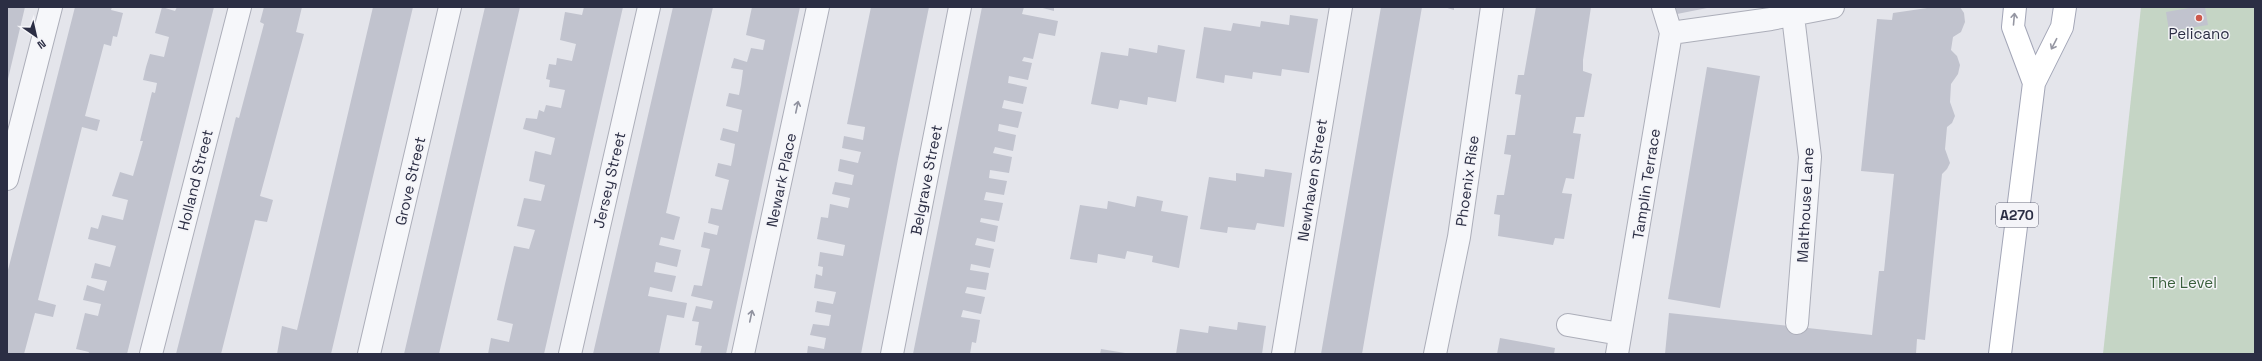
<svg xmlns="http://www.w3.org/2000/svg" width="2262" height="361" viewBox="0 0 2262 361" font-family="'Space Grotesk',sans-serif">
	<rect width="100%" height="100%" fill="#e4e5eb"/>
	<!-- green -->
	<path fill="#c5d5c5" d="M 2141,7 L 2255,7 L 2255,354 L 2103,354 Z"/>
	<!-- building -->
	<path fill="#c1c3ce" d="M 7,7 L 25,7 L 8,79 L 7,79 Z
		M 75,7 L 112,7 L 111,10 L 123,13 L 117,37 L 113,36 L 111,46 L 104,44 L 85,116 L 100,120 L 97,131 L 82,127 L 38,300 L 56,305 L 53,317 L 35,313 L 24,354 L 7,354 L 7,274 Z
		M 162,7 L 175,11 L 177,7 L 214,7 L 127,354 L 88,354 L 89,352 L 76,349 L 85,313 L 98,316 L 101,304 L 83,300 L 87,285 L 104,291 L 107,281 L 91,278 L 95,263 L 110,267 L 116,246 L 88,239 L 91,227 L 98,229 L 102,215 L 123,220 L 128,200 L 112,196 L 120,172 L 133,176 L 143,141 L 140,141 L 152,92 L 155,93 L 157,83 L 143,80 L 146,67 L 150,54 L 164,57 L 169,37 L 155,33 Z
		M 264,7 L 302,7 L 296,32 L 304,34 L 260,196 L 273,200 L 267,222 L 255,220 L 221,354 L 176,354 L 236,117 L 239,118 L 264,24 L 260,22 Z
		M 373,7 L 413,7 L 331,354 L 277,354 L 282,326 L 297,330 Z
		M 485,7 L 520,7 L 439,354 L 404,354 Z
		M 584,7 L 623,7 L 544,354 L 488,354 L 491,338 L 509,342 L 513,324 L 497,320 L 505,284 L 514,246 L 529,249 L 535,230 L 517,226 L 524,198 L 541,201 L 545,185 L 529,181 L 535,151 L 551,155 L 555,138 L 523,129 L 526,118 L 537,119 L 539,110 L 544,112 L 546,105 L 561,108 L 565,90 L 549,87 L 550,80 L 546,79 L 549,64 L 556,65 L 557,58 L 572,61 L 576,44 L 560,40 L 565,12 L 582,15 Z
		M 673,7 L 713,7 L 666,213 L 680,217 L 674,240 L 661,237 L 659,245 L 681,250 L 677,267 L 656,262 L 654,272 L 676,276 L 672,292 L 650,287 L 648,296 L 687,303 L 684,318 L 667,315 L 659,354 L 593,354 Z
		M 752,7 L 800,7 L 726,354 L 700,354 L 702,346 L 695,345 L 699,322 L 692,321 L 696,306 L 711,309 L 713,301 L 691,296 L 694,285 L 702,286 L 710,249 L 701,247 L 704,232 L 717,235 L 719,226 L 708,223 L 711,208 L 722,210 L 729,180 L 715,176 L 718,163 L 731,166 L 733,156 L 735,144 L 720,140 L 723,128 L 738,132 L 742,110 L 726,106 L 729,93 L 739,95 L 741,85 L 743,70 L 731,68 L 734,58 L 747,62 L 751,48 L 763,50 L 765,40 L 746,35 Z
		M 871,7 L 929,7 L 898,159 L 861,354 L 807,354 L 808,346 L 824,349 L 826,338 L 810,335 L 813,324 L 829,326 L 831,315 L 815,312 L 817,301 L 833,304 L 836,292 L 814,288 L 816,274 L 822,276 L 823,267 L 818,266 L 820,252 L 843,256 L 845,245 L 817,239 L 821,217 L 828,218 L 830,204 L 848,208 L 850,198 L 832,194 L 835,182 L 852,185 L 854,175 L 838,171 L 840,159 L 858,163 L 861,152 L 842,148 L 844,136 L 863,140 L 865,127 L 847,124 Z
		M 982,7 L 1024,7 L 1022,14 L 1058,21 L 1055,36 L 1039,33 L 1033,59 L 1024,57 L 1022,61 L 1032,63 L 1028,80 L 1009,76 L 1008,83 L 1027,87 L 1023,104 L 1004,100 L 1002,108 L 1022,112 L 1018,128 L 999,124 L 998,131 L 1016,135 L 1013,151 L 995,147 L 993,153 L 1012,157 L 1009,173 L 990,170 L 989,178 L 1007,181 L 1004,195 L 986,192 L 984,200 L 1003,203 L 999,221 L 981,218 L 980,222 L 998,226 L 995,242 L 977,238 L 975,245 L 994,249 L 990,268 L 971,264 L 970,270 L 989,273 L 986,290 L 967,287 L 965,293 L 985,297 L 981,314 L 963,310 L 961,317 L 980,320 L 976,343 L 972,342 L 970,354 L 913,354 Z
		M 1039,7 L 1054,7 L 1054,11 Z
		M 1381,7 L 1422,7 L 1362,354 L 1321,354 Z
		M 1444,7 L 1454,7 L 1454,10 Z
		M 1536,7 L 1591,7 L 1583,60 L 1583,71 L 1592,74 L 1584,117 L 1576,117 L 1573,133 L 1581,134 L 1574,179 L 1566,178 L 1562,193 L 1572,194 L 1564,239 L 1555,238 L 1553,245 L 1498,236 L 1500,215 L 1494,214 L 1497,195 L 1504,195 L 1511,155 L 1504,154 L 1507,135 L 1515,135 L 1521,95 L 1515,94 L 1518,75 L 1524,75 Z
		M 1675,7 L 1707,7 L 1707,8 L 1677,14 Z
		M 1934,7 L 1960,7 L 1964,13 L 1965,22 L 1961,32 L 1953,37 L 1951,50 L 1957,56 L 1960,65 L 1958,74 L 1951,84 L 1950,102 L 1955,116 L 1952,123 L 1947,127 L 1945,149 L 1950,163 L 1947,169 L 1942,174 L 1925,340 L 1917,339 L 1916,354 L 1665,354 L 1669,313 L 1872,335 L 1879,271 L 1884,271 L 1894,174 L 1861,171 L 1877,19 L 1892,20 L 1893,13 Z
		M 2195,7 L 2205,7 L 2208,25 L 2169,31 L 2166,12 Z
		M 1290,15 L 1318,19 L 1309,73 L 1282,69 L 1281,76 L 1253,72 L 1252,79 L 1225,75 L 1224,83 L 1196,78 L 1204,27 L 1231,31 L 1233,23 L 1260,27 L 1261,21 L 1289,25 Z
		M 1158,45 L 1185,50 L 1176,102 L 1148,97 L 1147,105 L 1120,100 L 1118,109 L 1091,104 L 1101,52 L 1128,56 L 1129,48 L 1157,53 Z
		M 1707,67 L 1760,76 L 1720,308 L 1668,299 Z
		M 1265,169 L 1292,173 L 1284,227 L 1257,223 L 1255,230 L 1228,227 L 1227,233 L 1200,229 L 1209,177 L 1236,181 L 1236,173 L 1264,177 Z
		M 1137,196 L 1163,201 L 1161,211 L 1188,216 L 1179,268 L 1152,262 L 1153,256 L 1127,251 L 1125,259 L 1098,254 L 1097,263 L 1070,259 L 1080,205 L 1107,209 L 1108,201 L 1135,207 Z
		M 1238,322 L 1266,326 L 1262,354 L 1176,354 L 1180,329 L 1208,333 L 1209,326 L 1237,330 Z
		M 1500,338 L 1555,348 L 1554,354 L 1497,354 Z
		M 1101,349 L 1125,353 L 1125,354 L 1100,354 Z"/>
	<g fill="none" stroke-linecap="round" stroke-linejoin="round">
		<!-- minor casing -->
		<g stroke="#acaeb9" stroke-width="24">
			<path id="minor" d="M 1793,16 L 1810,157 L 1797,323
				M 1671,33 L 1771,19 L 1833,7
				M 7,179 L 51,7
				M 1568,325 L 1620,334
				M 151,354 L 240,7
				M 369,354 L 450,7
				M 570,354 L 649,7
				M 743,354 L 818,7
				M 892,354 L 960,7
				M 1283,354 L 1341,7
				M 1435,354 L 1459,237 L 1492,7
				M 1617,354 L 1671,33 L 1663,7"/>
		</g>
		<!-- major casing -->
		<g stroke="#a3a6b7" stroke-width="24">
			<path id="major" d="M 2015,7 L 2013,27 L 2034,83
				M 2000,354 L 2034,83 L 2062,27 L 2065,7"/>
		</g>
		<!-- minor -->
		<use href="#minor" stroke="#f6f7fa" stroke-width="22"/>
		<!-- major -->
		<use href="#major" stroke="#fff" stroke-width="22"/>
	</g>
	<!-- one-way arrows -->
	<defs><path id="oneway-shaft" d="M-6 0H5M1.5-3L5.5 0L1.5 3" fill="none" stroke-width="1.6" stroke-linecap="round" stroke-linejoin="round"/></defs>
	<g stroke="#9596a2">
		<use href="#oneway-shaft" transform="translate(2014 19) rotate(-85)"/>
		<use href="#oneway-shaft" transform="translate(2054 44) rotate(117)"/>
	</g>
	<g stroke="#90929f">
		<use href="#oneway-shaft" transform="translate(797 107) rotate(-78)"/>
		<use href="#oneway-shaft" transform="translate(751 316) rotate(-78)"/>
	</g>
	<!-- markers -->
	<circle fill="#cd594c" stroke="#f4f4f8" stroke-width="1.5" cx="2199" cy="18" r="4"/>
	<g text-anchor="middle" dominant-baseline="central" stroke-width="3" stroke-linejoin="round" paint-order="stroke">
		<!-- shield labels -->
		<rect fill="#f4f4f8" stroke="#67697a" stroke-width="1" x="1996" y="203" width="42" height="24" rx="3"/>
		<g font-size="14" font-weight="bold" fill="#2b2e44">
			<text x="2017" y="215">A270</text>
		</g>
		<!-- poi labels -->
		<g font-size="15" fill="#2b2e44" stroke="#f4f4f8">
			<text x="2199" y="33">Pelicano</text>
		</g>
		<!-- street labels -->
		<g font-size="15" fill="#2b2e44" stroke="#f4f4f8">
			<text transform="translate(195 180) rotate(-76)">Holland Street</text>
			<text transform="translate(609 180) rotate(-77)">Jersey Street</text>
			<text transform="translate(781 180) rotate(-78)">Newark Place</text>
			<text transform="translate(926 180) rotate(-79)">Belgrave Street</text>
			<text transform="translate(1312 180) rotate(-81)">Newhaven Street</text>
			<text transform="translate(410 181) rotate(-77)">Grove Street</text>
			<text transform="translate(1467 181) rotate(-82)">Phoenix Rise</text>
			<text transform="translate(1646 184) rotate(-81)">Tamplin Terrace</text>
			<text transform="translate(1805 205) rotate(-87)">Malthouse Lane</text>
		</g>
		<!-- park labels -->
		<g font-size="15" fill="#395f3b" stroke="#f4f4f8">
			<text x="2183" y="282">The Level</text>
		</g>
	</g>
	<!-- border -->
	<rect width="2262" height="361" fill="none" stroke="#2b2e44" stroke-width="16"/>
	<!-- north arrow -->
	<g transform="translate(36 36) rotate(146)" stroke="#f4f4f8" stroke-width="3" paint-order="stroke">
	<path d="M0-3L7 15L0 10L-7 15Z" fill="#2b2e44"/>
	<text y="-6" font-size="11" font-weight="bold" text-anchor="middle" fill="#2b2e44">N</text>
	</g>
</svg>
